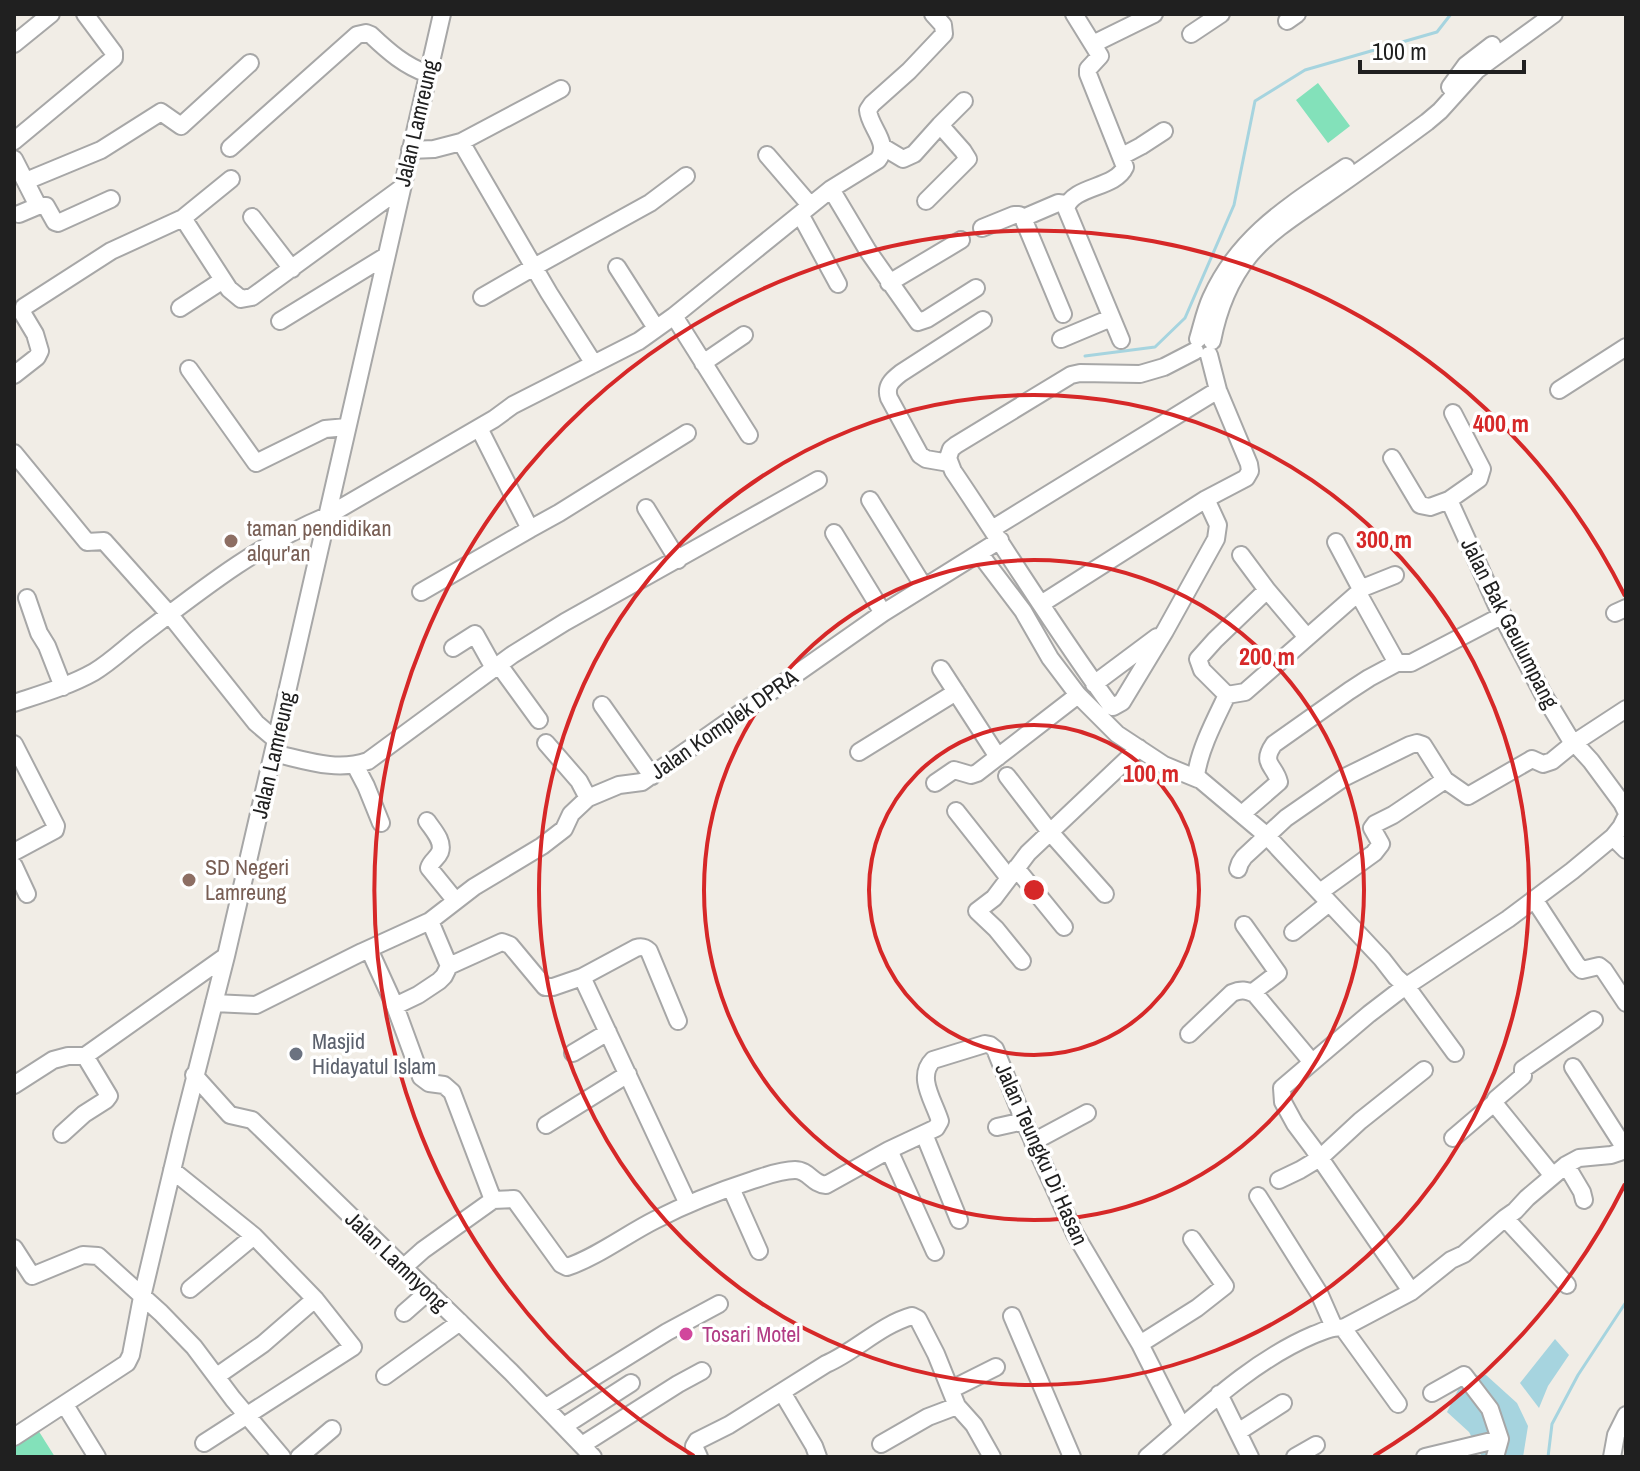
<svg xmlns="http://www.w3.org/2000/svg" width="1640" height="1471" viewBox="0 0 1640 1471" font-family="'Archivo Narrow',sans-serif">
	<rect width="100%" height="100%" fill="#f1ede6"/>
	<!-- pitch -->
	<path fill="#83e1ba" d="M 1318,83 L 1350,126 L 1328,143 L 1296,100 Z
		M 38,1430 L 55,1457 L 14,1457 L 14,1446 Z"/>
	<!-- water -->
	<path fill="#a6d4df" d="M 1555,1339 L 1569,1355 L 1548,1386 L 1539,1408 L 1520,1383 Z
		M 1486,1375 L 1517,1403 L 1528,1426 L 1523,1457 L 1482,1457 L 1469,1432 L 1447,1412 L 1465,1376 Z"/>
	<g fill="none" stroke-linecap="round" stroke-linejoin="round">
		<!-- stream -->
		<path stroke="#a6d4df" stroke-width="3" d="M 1085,356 L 1155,347 L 1185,318 L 1234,205 L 1255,101 L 1305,70 L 1437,32 L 1451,14
			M 1548,1457 L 1552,1424 L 1578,1375 L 1626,1302"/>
		<!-- minor casing -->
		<g stroke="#a7a7a7" stroke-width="20">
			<path id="minor" d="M 1074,14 L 1100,56 L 1088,69 L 1088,74 L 1125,167 C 1115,189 1074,185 1066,208 L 1121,340
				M 1287,21 L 1297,14
				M 1191,34 L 1221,14
				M 14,44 L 51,14
				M 1093,44 L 1154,14
				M 1450,87 L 1466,65 L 1492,45
				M 940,125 L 964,101
				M 14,141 L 114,58 L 114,53 L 85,14
				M 461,142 L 549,293 L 594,364
				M 883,147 L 903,159 L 914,154 L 940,125 L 963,151 L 968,159 L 926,201
				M 230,148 L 357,35 L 366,33 L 371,35 C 389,52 405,66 428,74
				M 410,150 L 434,149 L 461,142 L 561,89
				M 767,155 L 810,205
				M 1122,156 L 1141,146 L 1164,131
				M 14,159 L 38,206
				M 231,179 L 183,218 L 229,289 L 241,299 L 252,297 L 400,189
				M 26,181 L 101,150 L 161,112 L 181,126 L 250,63
				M 831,189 L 868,251 L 918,322 L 927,319 L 976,288
				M 19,214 L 38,206 L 46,206 L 55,222 L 58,223 L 111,199
				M 800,214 L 838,284
				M 252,217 L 292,269
				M 1023,218 L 1058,203 L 1066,204
				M 982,228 L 1014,215 L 1019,215 L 1023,218 L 1063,314
				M 617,267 L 656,328
				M 889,283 L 961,240
				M 482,297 L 534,267 L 650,203 L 686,176
				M 180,308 L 223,280
				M 674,316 L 749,435
				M 280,321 L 386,256
				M 1061,339 L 1111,318
				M 1198,339 C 1202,326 1205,311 1211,298 C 1240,234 1291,205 1346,167
				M 1212,341 C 1218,310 1229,281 1249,256 C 1268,233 1296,215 1321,198 C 1357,173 1392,148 1427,122 L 1440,111 L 1477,70 L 1554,14
				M 1195,351 L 1164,367 L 1140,374 L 1080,373 L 1071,375 L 956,445 L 951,449 L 948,458 L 953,471 C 1006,549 1055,630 1111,706 L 1113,707 L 1122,702 L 1165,631 L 1216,539 L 1218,525 L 1206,499
				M 703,363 L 744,335
				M 189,369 L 256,463 L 325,429 L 347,427
				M 14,375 L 37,357 L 40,351 L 35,334 L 23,314 L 24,307 L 111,251 L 183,218
				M 1559,390 L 1626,347
				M 479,428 L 530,529 L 559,513 L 687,433
				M 14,453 L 87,542 L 104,541 L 170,615 L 256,723 L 276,740
				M 1392,458 L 1420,505 L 1430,507 L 1449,500 L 1498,608 L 1543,694 L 1569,737 L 1591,761 L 1622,803 L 1626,811
				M 949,463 L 926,459 L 920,455 L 889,398 C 885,386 892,380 901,373 L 983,320
				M 870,500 L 924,587
				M 1449,500 L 1479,479 L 1482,469 L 1453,413
				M 646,508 L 678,560
				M 992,529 L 1218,390
				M 834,533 L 883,613
				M 1336,542 L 1361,589
				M 979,553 L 1023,611 L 1050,658 L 1078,695 L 1117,734 L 1164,765 L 1198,779
				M 1241,555 L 1267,590 L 1306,636
				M 1267,590 L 1215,640 L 1198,659 L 1202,670 L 1227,695 C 1216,718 1199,750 1196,776 L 1266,835 L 1382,959 L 1396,977 L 1406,986 L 1455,1053
				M 421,592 L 530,529
				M 1358,593 L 1365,587 L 1395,575
				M 27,598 L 39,633 L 47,646 L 63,687
				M 1041,604 L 1206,499 L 1246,478 L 1250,471 L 1249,464 L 1218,390 L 1209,355
				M 1615,613 L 1626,608
				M 453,648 L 475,634 L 494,668
				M 499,665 L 539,720
				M 941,669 L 998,757
				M 1094,684 L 1157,637
				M 1227,695 L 1245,692 L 1358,593 L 1397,663
				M 14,703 C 41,694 69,686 94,672 C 111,662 126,647 142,635 C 201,590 259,544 327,516 L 494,419 L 513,405 L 639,341 L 674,316 L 831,189 L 878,160 C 891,143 869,127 868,110 L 872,104 L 909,71 L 944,34 L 943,25 L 933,14
				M 602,705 L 652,776
				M 546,743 L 579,781 L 588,798
				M 14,744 L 56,826 L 55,830 L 14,852
				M 859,752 L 956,692
				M 273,753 C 305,760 336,772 368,761 L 512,655 L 565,622 L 818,480
				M 355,765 L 366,786 L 381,823
				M 1007,776 L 1050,832 L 1105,894
				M 935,783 L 954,770 L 971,775 L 977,773 L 1078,695
				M 956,811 L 1009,878
				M 1242,814 L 1279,782 C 1275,765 1260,764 1274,744 L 1349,691 L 1369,678 L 1397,663 L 1411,663 L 1503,615
				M 1626,817 L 1621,827 L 1613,837 L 1626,850
				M 427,821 C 433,830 444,841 440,852 C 437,859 431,861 429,868 L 455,900
				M 14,866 L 27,894
				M 1016,868 L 1064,927
				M 1238,869 L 1240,863 L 1244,857 L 1286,818 L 1345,777 L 1410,745 L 1417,743 L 1423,745 L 1445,780 L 1468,796 L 1532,759 L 1543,764 L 1552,761 L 1574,743 L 1626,709
				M 1320,892 L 1374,853 L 1381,844 L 1372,828 L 1375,824 L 1393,815 L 1445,780
				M 1534,899 L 1577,965 L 1582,970 L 1599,966 L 1604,970 L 1626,1003
				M 430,921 L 449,966
				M 1244,925 L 1278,973 L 1253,992
				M 1293,932 L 1329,903
				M 369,949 L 395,1006 L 421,1077 L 429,1083 L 444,1085 L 452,1092 L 493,1200
				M 1022,961 L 996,929 L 977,911 L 994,898 L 1028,853 L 1139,748
				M 582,977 L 636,948 C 642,946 645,947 649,951 L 678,1021
				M 214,1003 L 256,1005 L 362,952 L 430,921 L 474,887 L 542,846 L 564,829 L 571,814 L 588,798 L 619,785 L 642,782 L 883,613 L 1000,540
				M 395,1006 L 418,995 L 439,981 L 444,976 L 449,966 L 502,942 L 510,945 L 545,987 L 553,987 L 582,977 L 688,1204
				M 1189,1034 L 1232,993 C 1241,989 1246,990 1255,994 L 1311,1061
				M 573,1053 L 608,1032
				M 1573,1067 L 1626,1150
				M 194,1075 L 230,1115 L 252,1120 L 511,1372 L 593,1457
				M 14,1085 L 53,1060 L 68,1056 L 85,1056 L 226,956
				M 546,1125 L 628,1074
				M 997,1127 L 1024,1121
				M 62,1134 L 84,1114 L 106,1100 L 109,1096 L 85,1056
				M 924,1134 L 959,1220
				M 1453,1138 L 1494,1103
				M 1033,1142 L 1087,1113
				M 889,1150 L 935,1252
				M 1566,1165 L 1582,1192 L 1584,1200
				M 172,1170 L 254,1236 L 315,1299 L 353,1347 L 204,1443
				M 1553,1176 L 1494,1103 L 1496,1099 L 1523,1076 L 1523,1069 L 1594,1020
				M 1279,1180 L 1300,1170 L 1320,1158 L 1360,1121 L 1424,1070
				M 731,1188 L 759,1251
				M 1258,1196 L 1319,1293 L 1334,1327
				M 1505,1218 L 1567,1285
				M 14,1248 L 32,1276 L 83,1255 L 98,1256 L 161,1313 L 194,1347 L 233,1399 L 282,1457
				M 404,1267 L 423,1250 L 493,1200 L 514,1199 L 561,1264 L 567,1267 C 597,1257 627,1234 655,1220 C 686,1204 719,1191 753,1180 C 766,1176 780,1170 795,1170 C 809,1170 812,1184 826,1185 L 889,1150 L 936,1128 L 940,1121 C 934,1101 916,1077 933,1060 L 985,1044 L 990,1045 L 995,1049 L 1024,1121 L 1075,1234 L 1140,1344 L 1182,1427
				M 190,1289 L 254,1236
				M 1411,1291 L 1313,1148 L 1295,1124 L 1283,1102 L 1282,1088 L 1369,1014 L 1399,991 L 1508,919 L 1572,871 L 1613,837
				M 404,1313 L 429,1291
				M 1012,1316 L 1072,1457
				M 1343,1328 L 1398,1404
				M 1140,1344 L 1197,1308 L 1225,1286 L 1192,1239
				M 217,1376 L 263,1344 L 315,1299
				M 385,1376 L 460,1322
				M 952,1389 L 996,1367
				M 782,1392 L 814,1446 L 818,1457
				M 1432,1393 L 1464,1375 L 1490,1409 L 1500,1439 L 1495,1457
				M 1219,1394 L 1250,1457
				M 65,1405 L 97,1457
				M 546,1407 L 667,1332 L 719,1304
				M 564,1426 L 631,1383
				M 1238,1432 L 1283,1403
				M 14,1437 L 127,1363 L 131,1355 L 142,1297 L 181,1133 L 226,956 L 276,740 L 442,14
				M 881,1444 L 928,1417 L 957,1406
				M 582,1445 L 678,1384 L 702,1371
				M 299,1457 L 332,1429
				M 699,1457 L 694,1446 L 697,1441 L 729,1425 L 826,1364 C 856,1351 880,1325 912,1316 L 918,1319 L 936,1354 L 957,1406 L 974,1425 L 992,1457
				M 1147,1457 C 1199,1413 1250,1362 1313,1335 C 1324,1331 1332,1326 1343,1328 L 1411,1292 L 1451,1260 L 1464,1254 L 1505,1218 L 1515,1211 L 1527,1198 L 1566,1165 L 1579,1158 L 1611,1155 L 1626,1150
				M 1295,1457 L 1316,1445
				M 1425,1457 L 1500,1439
				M 1612,1457 L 1616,1435 L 1626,1415"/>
		</g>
		<!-- minor -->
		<use href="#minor" stroke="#fff" stroke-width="16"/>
	</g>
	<!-- distance rings -->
	<g fill="none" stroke="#d62828" stroke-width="4">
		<circle cx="1034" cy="890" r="165"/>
		<circle cx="1034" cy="890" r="330"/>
		<circle cx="1034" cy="890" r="495"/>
		<path d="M1625 1184A660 660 0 0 1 1374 1456M694 1456A660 660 0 1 1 1625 596"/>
	</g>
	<!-- markers -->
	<g fill="#8d6e63" stroke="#fff" stroke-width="3">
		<circle cx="231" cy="541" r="8"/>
		<circle cx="189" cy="880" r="8"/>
	</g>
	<circle fill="#6b7280" stroke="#fff" stroke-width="3" cx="296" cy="1054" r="8"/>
	<circle fill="#d1479c" stroke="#fff" stroke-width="3" cx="686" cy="1334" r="8"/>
	<g text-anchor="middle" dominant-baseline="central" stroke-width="7" stroke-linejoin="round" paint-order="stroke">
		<!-- street labels -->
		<g font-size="22" fill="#202020" stroke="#fff">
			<text transform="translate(416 123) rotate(-77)">Jalan Lamreung</text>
			<text transform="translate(1510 623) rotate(63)">Jalan Bak Geulumpang</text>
			<text transform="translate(724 724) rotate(-35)">Jalan Komplek DPRA</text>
			<text transform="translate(273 755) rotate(-77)">Jalan Lamreung</text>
			<text transform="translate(1042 1154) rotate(66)">Jalan Teungku Di Hasan</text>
			<text transform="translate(397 1261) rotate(44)">Jalan Lamnyong</text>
		</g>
		<!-- education labels -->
		<g font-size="22" fill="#785e54" stroke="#fff" text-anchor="start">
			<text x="247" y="528">taman pendidikan<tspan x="247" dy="25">alqur'an</tspan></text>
			<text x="205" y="867">SD Negeri<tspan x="205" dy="25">Lamreung</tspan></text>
		</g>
		<!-- worship labels -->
		<g font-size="22" fill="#5b616d" stroke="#fff" text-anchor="start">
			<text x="312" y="1041">Masjid<tspan x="312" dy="25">Hidayatul Islam</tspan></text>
		</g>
		<!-- hotel labels -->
		<g font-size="22" fill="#b23c85" stroke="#fff" text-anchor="start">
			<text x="702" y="1334">Tosari Motel</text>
		</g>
	</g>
	<circle cx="1034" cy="890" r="12" fill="#d62828" stroke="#fff" stroke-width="4"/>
	<g font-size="24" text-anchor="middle" font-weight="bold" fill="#d62828" stroke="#fff" stroke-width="7" stroke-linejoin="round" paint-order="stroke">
		<text x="1501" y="432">400 m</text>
		<text x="1384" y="548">300 m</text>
		<text x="1267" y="665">200 m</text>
		<text x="1151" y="782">100 m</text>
	</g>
	<!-- border -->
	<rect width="1640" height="1471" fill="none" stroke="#202020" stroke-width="32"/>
	<!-- scale -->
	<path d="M1360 60v12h164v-12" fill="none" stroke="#202020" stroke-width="4"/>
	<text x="1372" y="60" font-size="24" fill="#202020" stroke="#ffffff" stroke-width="6" paint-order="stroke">100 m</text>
</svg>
